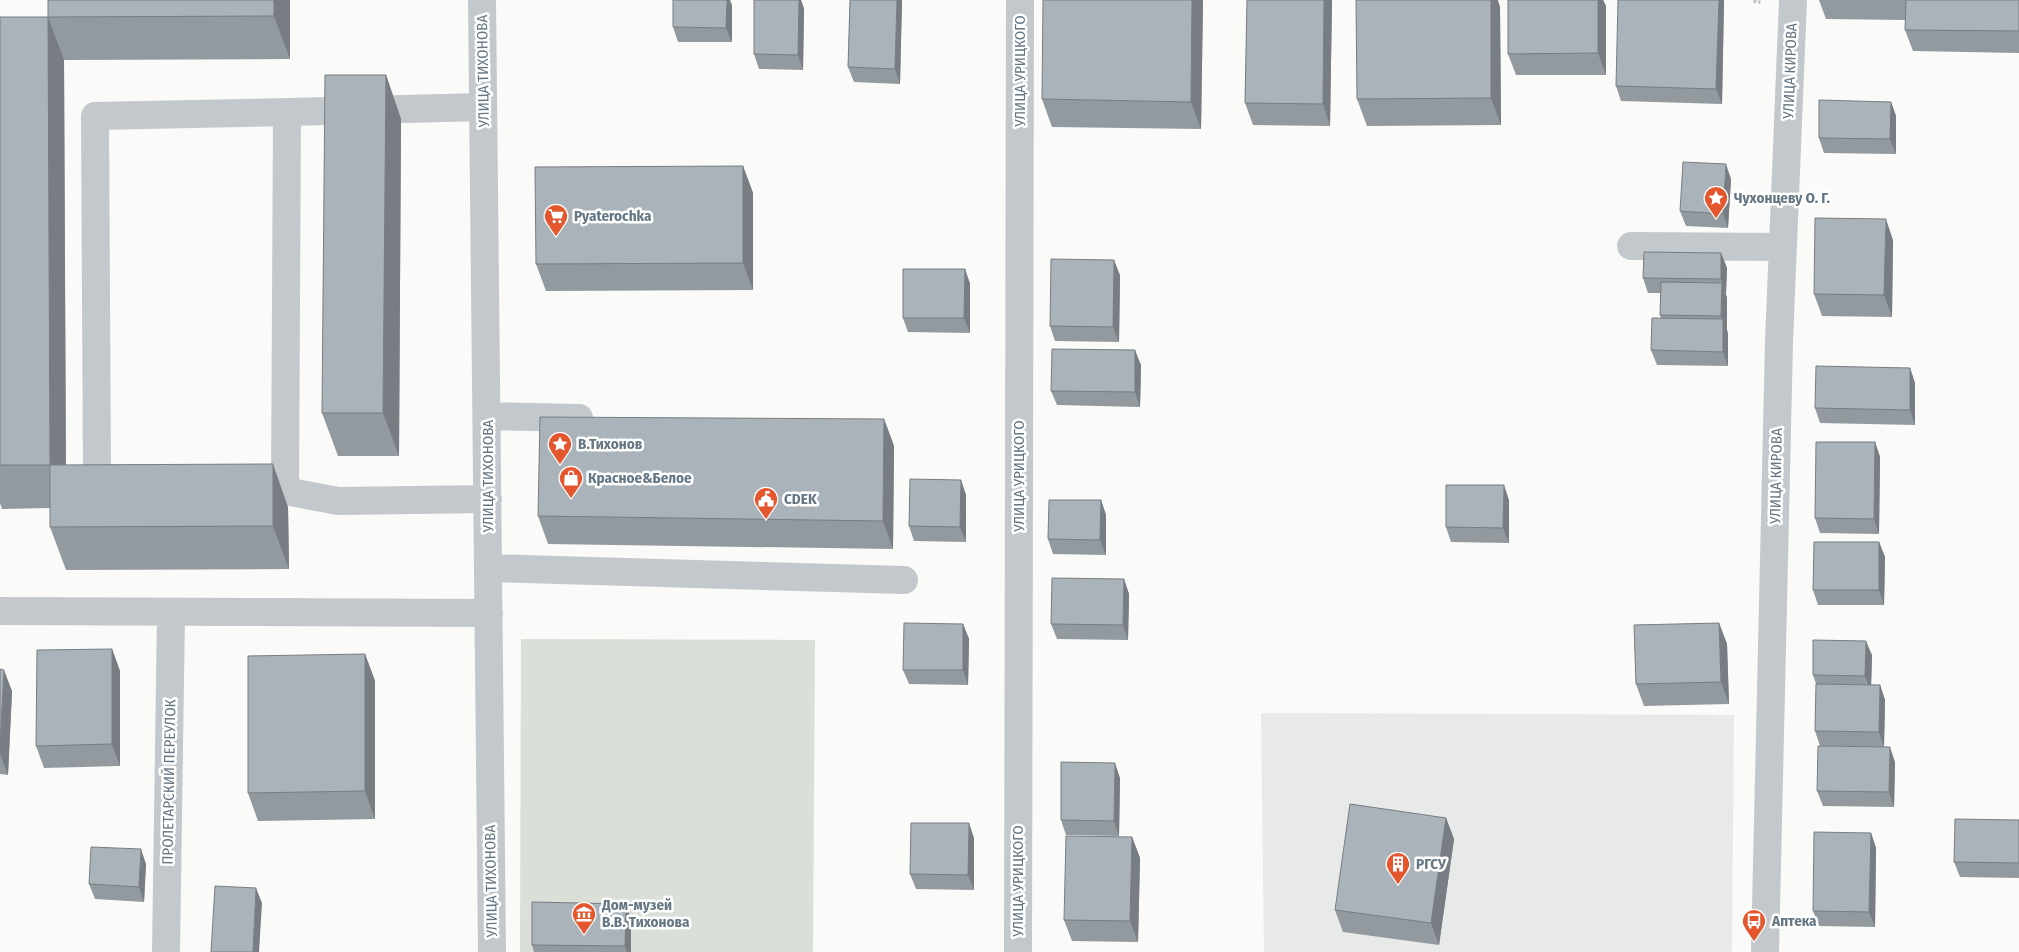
<svg xmlns="http://www.w3.org/2000/svg" width="2019" height="952" viewBox="0 0 2019 952" font-family="'Fira Sans Condensed',sans-serif">
	<rect width="100%" height="100%" fill="#fafaf8"/>
	<!-- built -->
	<path fill="#e8e9e9" d="M 1261,713 L 1734,715 L 1732,952 L 1264,952 Z"/>
	<!-- green -->
	<path fill="#dadfd7" d="M 521,639 L 815,640 L 813,952 L 520,952 Z"/>
	<g fill="none" stroke-linecap="round" stroke-linejoin="round">
		<!-- path -->
		<path stroke="#bbbfc2" stroke-width="3" stroke-dasharray="2.5 2.5" stroke-linecap="butt" d="M 1755,0 L 1755,2 L 1763,2"/>
		<!-- minor -->
		<path stroke="#c3c8cc" stroke-width="28" d="M 482,0 L 492,952
			M 483,107 L 287,112 L 285,491 L 338,501 L 488,499
			M 1631,246 L 1782,247
			M 487,416 L 579,418
			M 121,479 L 97,477 L 95,116 L 287,112
			M 488,568 L 904,580
			M 0,611 L 489,613
			M 166,952 L 171,613
			M 1018,952 L 1020,0
			M 1765,952 L 1779,342 L 1793,0"/>
	</g>
	<!-- wall -->
	<path fill="#929a9f" d="M 290,0 L 290,59 L 64,60 L 66,465 L 288,507 L 289,569 L 66,570 L 50,527 L 50,508 L 2,509 L 0,503 L 0,17 L 48,17 Z
		M 754,0 L 801,0 L 804,9 L 803,70 L 759,69 L 754,54 Z
		M 850,0 L 902,0 L 900,84 L 854,82 L 848,67 Z
		M 1203,0 L 1201,129 L 1052,127 L 1042,99 Z
		M 1247,0 L 1332,0 L 1330,126 L 1253,125 L 1245,103 Z
		M 1508,0 L 1603,0 L 1606,6 L 1606,75 L 1516,75 L 1508,54 Z
		M 1724,0 L 1722,104 L 1621,101 L 1616,86 Z
		M 1819,0 L 2019,0 L 2019,53 L 1913,51 L 1905,30 L 1905,20 L 1826,19 Z
		M 732,5 L 732,42 L 678,42 L 673,27 Z
		M 1500,7 L 1501,125 L 1367,126 L 1357,99 Z
		M 386,75 L 401,119 L 399,456 L 338,456 L 322,413 Z
		M 1891,102 L 1896,116 L 1896,154 L 1824,153 L 1819,138 Z
		M 743,166 L 753,193 L 753,290 L 546,291 L 536,264 Z
		M 1731,179 L 1728,228 L 1686,226 L 1680,211 Z
		M 1893,240 L 1892,317 L 1822,316 L 1814,294 Z
		M 1721,253 L 1727,268 L 1726,294 L 1727,298 L 1727,330 L 1728,334 L 1728,366 L 1657,365 L 1651,350 L 1661,318 L 1660,315 L 1661,293 L 1648,293 L 1643,278 Z
		M 965,269 L 970,284 L 970,333 L 908,332 L 903,318 Z
		M 1120,275 L 1119,342 L 1055,341 L 1050,326 Z
		M 1141,365 L 1140,407 L 1057,405 L 1051,391 Z
		M 1910,368 L 1915,383 L 1915,425 L 1820,423 L 1815,408 Z
		M 884,419 L 894,446 L 893,549 L 548,544 L 538,516 Z
		M 1875,442 L 1880,457 L 1879,534 L 1820,533 L 1815,518 Z
		M 961,480 L 966,495 L 966,542 L 914,541 L 909,526 Z
		M 1101,500 L 1106,515 L 1106,555 L 1053,554 L 1048,539 Z
		M 1509,500 L 1509,543 L 1451,542 L 1446,527 Z
		M 1879,542 L 1885,557 L 1884,605 L 1818,605 L 1813,590 Z
		M 1124,579 L 1129,594 L 1128,640 L 1057,639 L 1051,624 Z
		M 1719,623 L 1727,644 L 1729,704 L 1644,706 L 1636,684 Z
		M 963,624 L 969,639 L 968,685 L 909,684 L 903,670 Z
		M 112,649 L 120,671 L 120,766 L 44,768 L 36,746 Z
		M 365,654 L 375,681 L 375,819 L 258,821 L 248,793 Z
		M 1872,655 L 1871,685 L 1880,685 L 1885,700 L 1884,747 L 1820,746 L 1815,731 L 1816,684 L 1813,675 Z
		M 0,669 L 12,691 L 8,775 L 0,774 Z
		M 1895,762 L 1894,807 L 1823,806 L 1817,791 Z
		M 1120,778 L 1119,836 L 1066,835 L 1061,820 Z
		M 1446,818 L 1454,839 L 1439,945 L 1343,932 L 1335,910 Z
		M 2019,820 L 2019,878 L 1960,877 L 1954,862 Z
		M 1871,833 L 1876,848 L 1875,927 L 1819,926 L 1813,911 Z
		M 1132,837 L 1140,858 L 1138,942 L 1072,941 L 1064,920 Z
		M 974,838 L 974,890 L 916,889 L 910,874 Z
		M 146,864 L 144,902 L 95,899 L 89,884 Z
		M 631,919 L 631,952 L 534,952 L 532,945 Z"/>
	<!-- shaded-wall -->
	<path fill="#777d82" d="M 274,0 L 290,0 L 290,59 L 274,16 Z
		M 727,0 L 730,0 L 732,5 L 732,42 L 726,28 Z
		M 799,0 L 801,0 L 804,9 L 803,70 L 798,55 Z
		M 897,0 L 902,0 L 900,84 L 895,69 Z
		M 1192,0 L 1203,0 L 1201,129 L 1191,102 Z
		M 1324,0 L 1332,0 L 1330,126 L 1323,104 Z
		M 1491,0 L 1498,0 L 1500,7 L 1501,125 L 1491,98 Z
		M 1598,0 L 1603,0 L 1606,6 L 1606,75 L 1598,53 Z
		M 1719,0 L 1724,0 L 1722,104 L 1716,89 Z
		M 48,17 L 64,60 L 66,508 L 50,465 Z
		M 386,75 L 401,119 L 399,456 L 383,413 Z
		M 1891,102 L 1896,116 L 1896,154 L 1890,139 Z
		M 1726,164 L 1731,179 L 1728,228 L 1723,214 Z
		M 743,166 L 753,193 L 753,290 L 743,263 Z
		M 1886,219 L 1893,240 L 1892,317 L 1884,295 Z
		M 1721,253 L 1727,268 L 1726,294 L 1721,279 Z
		M 1114,260 L 1120,275 L 1119,342 L 1113,327 Z
		M 965,269 L 970,284 L 970,333 L 964,318 Z
		M 1722,283 L 1727,298 L 1727,330 L 1728,334 L 1728,366 L 1723,352 L 1723,320 L 1721,316 Z
		M 1135,350 L 1141,365 L 1140,407 L 1135,392 Z
		M 1910,368 L 1915,383 L 1915,425 L 1910,410 Z
		M 884,419 L 894,446 L 893,549 L 883,521 Z
		M 1875,442 L 1880,457 L 1879,534 L 1874,519 Z
		M 273,464 L 288,507 L 289,569 L 273,526 Z
		M 961,480 L 966,495 L 966,542 L 960,527 Z
		M 1504,485 L 1509,500 L 1509,543 L 1503,528 Z
		M 1101,500 L 1106,515 L 1106,555 L 1100,540 Z
		M 1879,542 L 1885,557 L 1884,605 L 1879,590 Z
		M 1124,579 L 1129,594 L 1128,640 L 1123,625 Z
		M 1719,623 L 1727,644 L 1729,704 L 1721,682 Z
		M 963,624 L 969,639 L 968,685 L 963,670 Z
		M 1866,641 L 1872,655 L 1871,691 L 1865,676 Z
		M 112,649 L 120,671 L 120,766 L 112,744 Z
		M 365,654 L 375,681 L 375,819 L 365,791 Z
		M 4,670 L 12,691 L 8,775 L 0,754 Z
		M 1880,685 L 1885,700 L 1884,747 L 1879,732 Z
		M 1890,747 L 1895,762 L 1894,807 L 1889,792 Z
		M 1115,763 L 1120,778 L 1119,836 L 1114,821 Z
		M 1446,818 L 1454,839 L 1439,945 L 1431,923 Z
		M 969,823 L 974,838 L 974,890 L 968,875 Z
		M 1871,833 L 1876,848 L 1875,927 L 1869,912 Z
		M 1132,837 L 1140,858 L 1138,942 L 1130,921 Z
		M 141,849 L 146,864 L 144,902 L 139,887 Z
		M 256,888 L 262,903 L 259,952 L 253,952 Z
		M 626,904 L 631,919 L 631,952 L 627,952 L 625,946 Z"/>
	<!-- building -->
	<path fill="#aab3b9" stroke="#777d82" d="M 48,0 L 274,0 L 274,16 L 48,17 Z
		M 673,0 L 727,0 L 726,28 L 673,27 Z
		M 754,0 L 799,0 L 798,55 L 754,54 Z
		M 850,0 L 897,0 L 895,69 L 848,67 Z
		M 1043,0 L 1192,0 L 1191,102 L 1042,99 Z
		M 1247,0 L 1324,0 L 1323,104 L 1245,103 Z
		M 1356,0 L 1491,0 L 1491,98 L 1357,99 Z
		M 1508,0 L 1598,0 L 1598,53 L 1508,54 Z
		M 1618,0 L 1719,0 L 1716,89 L 1616,86 Z
		M 1906,0 L 2019,0 L 2019,31 L 1905,30 Z
		M 0,17 L 48,17 L 50,465 L 0,465 Z
		M 325,75 L 386,75 L 383,413 L 322,413 Z
		M 1819,100 L 1891,102 L 1890,139 L 1819,138 Z
		M 1683,162 L 1726,164 L 1723,214 L 1680,211 Z
		M 743,166 L 743,263 L 536,264 L 535,167 Z
		M 1815,218 L 1886,219 L 1884,295 L 1814,294 Z
		M 1644,252 L 1721,253 L 1721,279 L 1643,278 Z
		M 1051,259 L 1114,260 L 1113,327 L 1050,326 Z
		M 903,269 L 965,269 L 964,318 L 903,318 Z
		M 1661,282 L 1722,283 L 1721,316 L 1660,315 Z
		M 1652,318 L 1723,319 L 1723,352 L 1651,350 Z
		M 1052,349 L 1135,350 L 1135,392 L 1051,391 Z
		M 1816,366 L 1910,368 L 1910,410 L 1815,408 Z
		M 540,417 L 884,419 L 883,521 L 538,516 Z
		M 1816,442 L 1875,442 L 1874,519 L 1815,518 Z
		M 273,464 L 273,526 L 50,527 L 50,465 Z
		M 910,479 L 961,480 L 960,527 L 909,526 Z
		M 1446,485 L 1504,485 L 1503,528 L 1446,527 Z
		M 1049,500 L 1101,500 L 1100,540 L 1048,539 Z
		M 1814,542 L 1879,542 L 1879,590 L 1813,590 Z
		M 1052,578 L 1124,579 L 1123,625 L 1051,624 Z
		M 904,623 L 963,624 L 963,670 L 903,670 Z
		M 1719,623 L 1721,682 L 1636,684 L 1634,625 Z
		M 1813,640 L 1866,641 L 1865,676 L 1813,675 Z
		M 112,649 L 112,744 L 36,746 L 37,650 Z
		M 365,654 L 365,791 L 248,793 L 248,656 Z
		M 0,669 L 4,670 L 0,748 Z
		M 1816,684 L 1880,685 L 1879,732 L 1815,731 Z
		M 1818,746 L 1890,747 L 1889,792 L 1817,791 Z
		M 1061,762 L 1115,763 L 1114,821 L 1061,820 Z
		M 1350,804 L 1446,818 L 1431,923 L 1335,910 Z
		M 1955,819 L 2019,820 L 2019,863 L 1954,862 Z
		M 911,823 L 969,823 L 968,875 L 910,874 Z
		M 1814,832 L 1871,833 L 1869,912 L 1813,911 Z
		M 1066,836 L 1132,837 L 1130,921 L 1064,920 Z
		M 91,847 L 141,849 L 139,887 L 89,884 Z
		M 215,886 L 256,888 L 253,952 L 211,952 Z
		M 532,902 L 626,904 L 625,946 L 532,945 Z"/>
	<!-- icons -->
	<defs>
		<g id="sight-pin" transform="scale(1.25)"><path d="M0 17L-7.5 6A9.5 9.5 0 1 1 7.5 6Z" fill="#e4572e" stroke="#fff"/><path d="M0-6L1.8-2.2L6-1.7L2.9 1.2L3.7 5.4L0 3.3L-3.7 5.4L-2.9 1.2L-6-1.7L-1.8-2.2Z" fill="#fff"/></g>
		<g id="supermarket-pin" transform="scale(1.25)"><path d="M0 17L-7.5 6A9.5 9.5 0 1 1 7.5 6Z" fill="#e4572e" stroke="#fff"/><path d="M-6-5.5h2.5l.6 2H6L4.5 2H-2.5L-4.4-4H-6ZM-1.5 3.2a1.3 1.3 0 1 0 .1 0ZM3 3.2a1.3 1.3 0 1 0 .1 0Z" fill="#fff"/></g>
		<g id="shop-pin" transform="scale(1.25)"><path d="M0 17L-7.5 6A9.5 9.5 0 1 1 7.5 6Z" fill="#e4572e" stroke="#fff"/><path d="M-5-2.5h2.3a2.7 3.5 0 0 1 5.4 0H5L5.5 6h-11ZM-1.5-2.5h3a1.5 2.3 0 0 0-3 0Z" fill="#fff"/></g>
		<g id="civic-pin" transform="scale(1.25)"><path d="M0 17L-7.5 6A9.5 9.5 0 1 1 7.5 6Z" fill="#e4572e" stroke="#fff"/><path d="M-.6-6.5H3V-4.5H.6V-3L4-1V1h2V6H-6V1h2V-1L-.6-3ZM-1.2 2.5V6h2.4V2.5Z" fill="#fff"/></g>
		<g id="building-pin" transform="scale(1.25)"><path d="M0 17L-7.5 6A9.5 9.5 0 1 1 7.5 6Z" fill="#e4572e" stroke="#fff"/><path d="M-4-6H4V6H1V3H-1V6H-4ZM-2.5-4.3h1.7v1.8h-1.7ZM.8-4.3h1.7v1.8H.8ZM-2.5-1h1.7V.8h-1.7ZM.8-1h1.7V.8H.8Z" fill="#fff"/></g>
		<g id="museum-pin" transform="scale(1.25)"><path d="M0 17L-7.5 6A9.5 9.5 0 1 1 7.5 6Z" fill="#e4572e" stroke="#fff"/><path d="M0-6L6-3V-2H-6V-3ZM-5-1h2V3h-2ZM-1-1h2V3h-2ZM3-1h2V3H3ZM-6 4H6V6H-6Z" fill="#fff"/></g>
		<g id="bus-pin" transform="scale(1.25)"><path d="M0 17L-7.5 6A9.5 9.5 0 1 1 7.5 6Z" fill="#e4572e" stroke="#fff"/><path d="M-5-6H5V4H4V6H2V4H-2V6H-4V4H-5ZM-3.5-4V0h7V-4ZM-3.5 1.2v1.5H-2V1.2ZM2 1.2v1.5H3.5V1.2Z" fill="#fff"/></g>
	</defs>
	<g fill-rule="evenodd">
		<use href="#sight-pin" x="1716" y="198"/>
		<use href="#supermarket-pin" x="556" y="216"/>
		<use href="#sight-pin" x="560" y="444"/>
		<use href="#shop-pin" x="571" y="478"/>
		<use href="#civic-pin" x="766" y="499"/>
		<use href="#building-pin" x="1398" y="864"/>
		<use href="#museum-pin" x="584" y="914"/>
		<use href="#bus-pin" x="1754" y="921"/>
	</g>
	<g text-anchor="middle" dominant-baseline="central" stroke-width="5" stroke-linejoin="round" paint-order="stroke">
		<!-- street labels -->
		<g font-size="15" fill="#657683" stroke="#fff">
			<text transform="translate(483 71) rotate(-91)">УЛИЦА ТИХОНОВА</text>
			<text transform="translate(1020 71) rotate(-90)">УЛИЦА УРИЦКОГО</text>
			<text transform="translate(1790 71) rotate(-88)">УЛИЦА КИРОВА</text>
			<text transform="translate(488 476) rotate(-90)">УЛИЦА ТИХОНОВА</text>
			<text transform="translate(1019 476) rotate(-90)">УЛИЦА УРИЦКОГО</text>
			<text transform="translate(1776 476) rotate(-89)">УЛИЦА КИРОВА</text>
			<text transform="translate(169 782) rotate(-89)">ПРОЛЕТАРСКИЙ ПЕРЕУЛОК</text>
			<text transform="translate(491 881) rotate(-91)">УЛИЦА ТИХОНОВА</text>
			<text transform="translate(1018 881) rotate(-90)">УЛИЦА УРИЦКОГО</text>
		</g>
		<!-- poi labels -->
		<g font-size="15" font-weight="bold" fill="#657683" stroke="#fff" text-anchor="start">
			<text x="1734" y="198">Чухонцеву О. Г.</text>
			<text x="574" y="216">Pyaterochka</text>
			<text x="578" y="444">В.Тихонов</text>
			<text x="588" y="478">Красное&amp;Белое</text>
			<text x="784" y="499">CDEK</text>
			<text x="1416" y="864">РГСУ</text>
			<text x="602" y="905">Дом-музей<tspan x="602" dy="17">В.В. Тихонова</tspan></text>
			<text x="1772" y="921">Аптека</text>
		</g>
	</g>
</svg>
